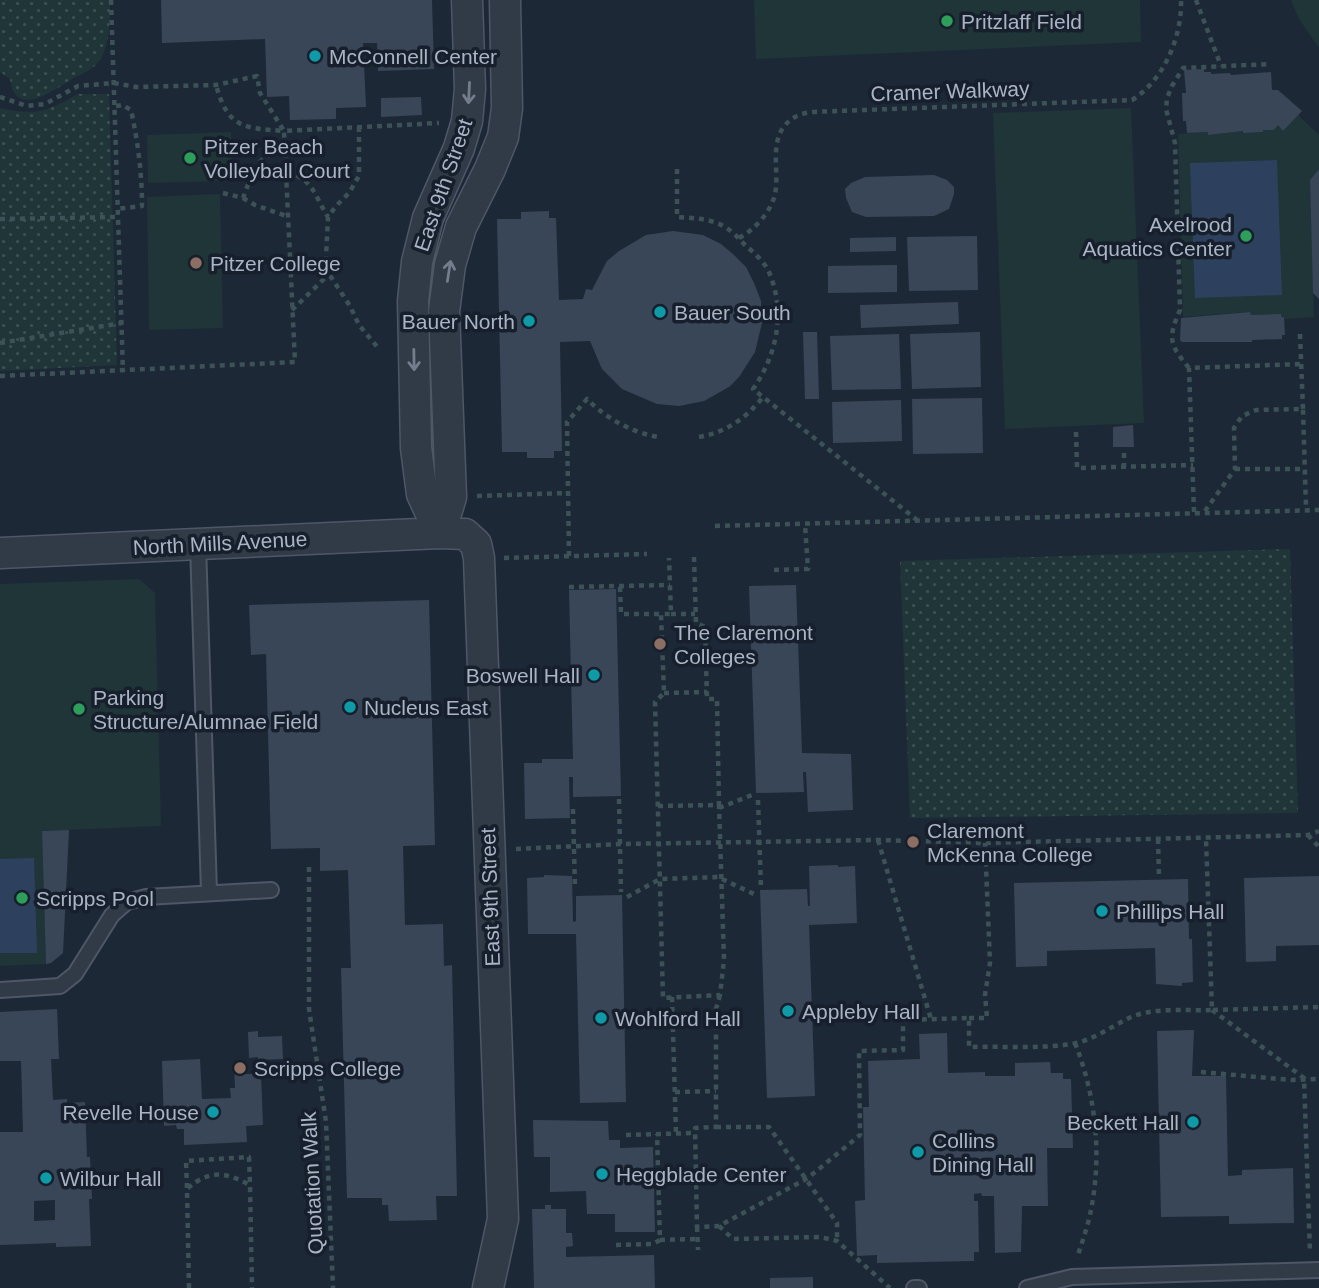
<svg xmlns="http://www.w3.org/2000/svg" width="1319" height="1288" viewBox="0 0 1319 1288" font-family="Helvetica,sans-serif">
	<defs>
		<pattern id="grass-dots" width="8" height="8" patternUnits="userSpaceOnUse" patternTransform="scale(1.75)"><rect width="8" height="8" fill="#1f3538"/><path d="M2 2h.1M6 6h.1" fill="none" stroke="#3d5053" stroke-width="1.8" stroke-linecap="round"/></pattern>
	</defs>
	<rect width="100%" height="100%" fill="#1d2837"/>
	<!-- grass -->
	<path fill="url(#grass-dots)" d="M 0,0 L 110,0 C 110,18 110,38 103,54 C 96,71 82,72 69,81 C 51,92 15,118 10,79 L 0,72 Z
		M 78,94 L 109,94 L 117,365 L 0,371 L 0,108 C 38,116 45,112 78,94 Z
		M 1290,549 L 1298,813 L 910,818 L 900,561 Z"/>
	<!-- park -->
	<path fill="#1f3538" d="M 754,0 L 1140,0 L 1141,42 L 756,59 Z
		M 1291,0 L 1319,0 L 1319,48 L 1299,19 Z
		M 1131,108 L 1144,423 L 1005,429 L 993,113 Z
		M 1298,115 L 1319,135 L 1319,169 L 1310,180 L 1314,317 L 1285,319 L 1281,314 L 1251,315 L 1250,312 L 1183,317 L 1178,134 L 1208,132 L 1208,135 L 1243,131 L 1243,133 L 1263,132 L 1263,130 L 1274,130 L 1278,125 L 1283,130 Z
		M 231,132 L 232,181 L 148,183 L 147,135 Z
		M 220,194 L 223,328 L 149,330 L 147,197 Z
		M 139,579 L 155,593 L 161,826 L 42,831 L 46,964 L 0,966 L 0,584 Z"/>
	<!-- water -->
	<path fill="#2d415e" d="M 1277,160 L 1282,295 L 1195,298 L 1190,163 Z
		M 34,858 L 37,953 L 0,953 L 0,859 Z"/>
	<!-- building -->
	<path fill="#394658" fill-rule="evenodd" d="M 161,0 L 432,0 L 434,69 L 378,71 L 377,43 L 363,43 L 366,107 L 336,108 L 336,119 L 290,120 L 289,96 L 267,97 L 265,39 L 162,43 Z
		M 1204,69 L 1204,72 L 1211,72 L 1211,74 L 1230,73 L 1231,75 L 1271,72 L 1272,90 L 1278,90 L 1302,111 L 1283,131 L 1278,125 L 1274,130 L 1263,130 L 1263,132 L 1243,133 L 1243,131 L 1208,135 L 1208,132 L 1187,133 L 1186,121 L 1183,121 L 1182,93 L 1186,93 L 1184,70 Z
		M 421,97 L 422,115 L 381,117 L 381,98 Z
		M 1319,169 L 1319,299 L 1313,293 L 1310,180 Z
		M 934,175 L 947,180 L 954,187 L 954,194 L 949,209 L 934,216 L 866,217 L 852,212 L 846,198 L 845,189 L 851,183 L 865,177 Z
		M 549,211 L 549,218 L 556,218 L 559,300 L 583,299 L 586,289 L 592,290 L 607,261 L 619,251 L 646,235 L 673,231 L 703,235 L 721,244 L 734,255 L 746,267 L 754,283 L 761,301 L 762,323 L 755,352 L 739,377 L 729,387 L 704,401 L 679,406 L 657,404 L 622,389 L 602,369 L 590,341 L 560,342 L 562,451 L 554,451 L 554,458 L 527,458 L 527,452 L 502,452 L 497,219 L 521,219 L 521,212 Z
		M 977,236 L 978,290 L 909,291 L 907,237 Z
		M 896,237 L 896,251 L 850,252 L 850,238 Z
		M 897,265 L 897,292 L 828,293 L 828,266 Z
		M 958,302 L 959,324 L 861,328 L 860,305 Z
		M 1250,312 L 1251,315 L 1281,314 L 1282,317 L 1284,317 L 1285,335 L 1282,335 L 1282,339 L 1252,340 L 1252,342 L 1182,342 L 1180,340 L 1181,318 Z
		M 803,332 L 817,332 L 819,399 L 805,399 Z
		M 980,332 L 981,387 L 912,389 L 910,334 Z
		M 899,334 L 901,389 L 832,390 L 830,336 Z
		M 982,398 L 983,453 L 913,454 L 912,399 Z
		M 901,400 L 902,441 L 833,443 L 832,402 Z
		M 1133,425 L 1134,447 L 1113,447 L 1113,427 Z
		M 796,585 L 802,753 L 851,754 L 853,810 L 808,812 L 806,772 L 803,772 L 804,792 L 756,793 L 749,586 Z
		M 616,589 L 621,796 L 573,797 L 573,777 L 569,777 L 570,818 L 525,819 L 524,763 L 542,763 L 542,759 L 573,759 L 569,590 Z
		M 429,600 L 435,845 L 403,846 L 405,925 L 443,924 L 444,966 L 452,965 L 457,1196 L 436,1196 L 437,1220 L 389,1221 L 388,1205 L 382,1205 L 382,1198 L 347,1198 L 341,968 L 351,968 L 348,870 L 320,871 L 320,848 L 271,849 L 266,654 L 251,655 L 249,605 Z
		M 69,830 L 63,953 L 51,963 L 46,964 L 42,831 Z
		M 838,865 L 838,867 L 855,866 L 857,923 L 809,925 L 815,1096 L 767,1098 L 760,890 L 807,889 L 808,906 L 810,906 L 809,866 Z
		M 544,875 L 572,876 L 573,922 L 576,921 L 576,896 L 622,895 L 626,1102 L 580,1103 L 576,934 L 528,934 L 527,878 L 544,877 Z
		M 1319,876 L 1319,945 L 1276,946 L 1276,961 L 1246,962 L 1244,878 Z
		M 1188,879 L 1189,939 L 1192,939 L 1193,982 L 1182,983 L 1182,986 L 1156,984 L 1155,948 L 1047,951 L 1047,966 L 1016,967 L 1014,883 Z
		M 57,1009 L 59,1059 L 51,1059 L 53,1100 L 67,1099 L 67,1103 L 85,1102 L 87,1157 L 90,1157 L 92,1199 L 89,1199 L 91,1246 L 56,1247 L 56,1243 L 0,1245 L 0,1132 L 23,1132 L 21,1061 L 0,1061 L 0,1012 ZM 55,1200 L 55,1220 L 34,1221 L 34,1201 Z
		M 1194,1030 L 1192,1076 L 1226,1076 L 1228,1176 L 1242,1175 L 1242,1170 L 1293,1168 L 1294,1223 L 1229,1224 L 1229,1216 L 1161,1217 L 1157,1031 Z
		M 258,1031 L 258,1037 L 282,1036 L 283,1059 L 258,1060 L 258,1057 L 249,1058 L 248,1032 Z
		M 947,1033 L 948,1073 L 985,1072 L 985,1076 L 1015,1076 L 1015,1063 L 1050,1062 L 1051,1073 L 1063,1073 L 1063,1079 L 1071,1079 L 1073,1148 L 1047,1148 L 1048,1206 L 1022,1206 L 1021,1252 L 995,1253 L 994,1196 L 982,1196 L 981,1193 L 974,1194 L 974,1201 L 978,1201 L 979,1252 L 974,1252 L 974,1261 L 877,1263 L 877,1255 L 857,1256 L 855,1201 L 865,1200 L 863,1107 L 869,1107 L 868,1061 L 920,1059 L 919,1034 Z
		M 200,1059 L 202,1099 L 231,1098 L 230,1088 L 235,1088 L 234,1063 L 244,1063 L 244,1074 L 261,1074 L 263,1125 L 246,1126 L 247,1142 L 184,1145 L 184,1129 L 177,1129 L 176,1125 L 164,1126 L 162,1061 Z
		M 533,1120 L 608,1121 L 609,1140 L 620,1140 L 620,1148 L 653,1147 L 655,1232 L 615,1232 L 615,1214 L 587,1214 L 586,1191 L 550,1192 L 550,1157 L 534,1157 Z
		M 545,1205 L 551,1205 L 551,1209 L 566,1209 L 566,1233 L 572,1233 L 573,1246 L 566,1247 L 566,1257 L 654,1255 L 655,1288 L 534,1288 L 532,1209 L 545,1209 Z
		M 813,1277 L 813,1288 L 770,1288 L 770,1278 Z"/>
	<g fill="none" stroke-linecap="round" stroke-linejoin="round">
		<!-- lane casing -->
		<g stroke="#4e5766" stroke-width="18">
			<path id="lane" d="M 198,544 L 209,892
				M 0,990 L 60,986 L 75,974 L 112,915 L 127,902 L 146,897 L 271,890
				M 914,1288 L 919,1288
				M 1027,1288 L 1072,1277 L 1319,1270"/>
		</g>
		<!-- street casing -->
		<g stroke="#4e5766" stroke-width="33">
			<path id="street" d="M 440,533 L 422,494 L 416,448 L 413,301 L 417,262 L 428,218 L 459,148 L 467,121 L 470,89 L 467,0
				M 440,533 L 451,497 L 444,311 L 450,265 L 461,227 L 490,169 L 503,137 L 507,108 L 505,0
				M 0,553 L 440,533 L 465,534 L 476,544 L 479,558 L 503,1219 L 488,1288"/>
		</g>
		<!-- path -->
		<path stroke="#3c5256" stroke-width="4.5" stroke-dasharray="5 5" stroke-linecap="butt" d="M 111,0 L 123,372
			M 1196,0 L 1221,66
			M 0,97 L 27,106 L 45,104 L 78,86 L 114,83 L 136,87 L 216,85 L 257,76 L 260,93 L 284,131 L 439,123
			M 116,106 L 122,105 L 131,110 C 138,142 142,174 142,206 L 117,209
			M 359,127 L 359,176 L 349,193 L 336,206 L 328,217 L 326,257 L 329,274 L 350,306 L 359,325 L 379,349
			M 677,169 L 677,217 C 690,218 702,218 714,222 C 727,226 736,235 744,244 C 753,252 764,261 769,272 C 786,312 777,355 753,389 L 917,520
			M 287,172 C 314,180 314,195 328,217
			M 223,193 L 243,198 C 253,173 255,153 286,152
			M 243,198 L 255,205 L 289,217
			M 0,219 L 117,217
			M 739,238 C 754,230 768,215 774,198 C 782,173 764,135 795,117 C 807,110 825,112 838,111 L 1132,100 C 1164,80 1182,37 1181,0
			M 292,310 L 329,274
			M 1300,334 L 1303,409
			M 0,343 L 122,323
			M 1189,368 C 1170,345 1167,339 1180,310 L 1175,143 L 1166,109 L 1167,98 L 1172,86 L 1183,68 L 1271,64
			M 0,376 L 295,362 L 284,131 C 243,128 228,128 216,85
			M 1076,432 L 1077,468 L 1193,465
			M 699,437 C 727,432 746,418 763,397
			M 1124,453 L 1124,467
			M 1235,469 L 1305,469
			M 477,496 L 567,493
			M 1205,511 L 1235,469 L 1234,428 L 1242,416 L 1256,410 L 1303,409 L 1306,508
			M 1194,512 L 1189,368 L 1301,364
			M 715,526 L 1319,510
			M 569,556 L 567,422 L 587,399 C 607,419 631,432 658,437
			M 694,557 L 696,623 L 705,627 L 707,699 L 717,699 L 719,805
			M 504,558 L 647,554
			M 774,570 L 808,569 L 805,525
			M 569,587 L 670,585
			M 620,587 L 621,614 L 661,614
			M 671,614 L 695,614
			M 664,693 L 707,692
			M 619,799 L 621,892
			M 758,800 L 761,889
			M 658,806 L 719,805 L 724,960 L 720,995 L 663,998 L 655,702 L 664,693 L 661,614 L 671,614 L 669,558
			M 719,808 L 752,795
			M 573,809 L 575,889
			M 1308,835 L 1319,847
			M 1158,839 L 1159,876
			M 878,840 L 931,1019
			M 516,849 L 621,844 L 878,840 L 985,843 L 1308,835 L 1319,831
			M 309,867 L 309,1009 L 326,1122 L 333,1288
			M 722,879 L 756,895
			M 627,897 L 660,879 L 721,877
			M 720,995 L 716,1009 L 716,1127 L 695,1128 L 697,1227 L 719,1226 L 808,1178 L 860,1135 L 859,1051 L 903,1050 L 903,1020 L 969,1018 L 969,1047 C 1003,1046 1039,1049 1072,1044 C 1094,1040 1112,1026 1131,1017 C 1155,1007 1186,1011 1212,1010 L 1206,839
			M 672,997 L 676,1133
			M 1212,1010 L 1304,1078 L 1310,1253
			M 1213,1010 L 1319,1007
			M 969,1018 L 987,1018 L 985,995 L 990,963 L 985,843
			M 1075,1043 C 1096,1096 1102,1155 1091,1210 C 1088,1226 1082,1242 1077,1258
			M 1201,1072 L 1291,1080 L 1319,1079
			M 675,1092 L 716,1091
			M 716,1127 L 769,1127 L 837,1223 L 837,1241
			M 626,1135 L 695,1133
			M 187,1188 L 186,1161 L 249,1157 L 250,1185
			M 719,1226 L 733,1239 L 820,1237 L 837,1241 L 890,1288
			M 697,1227 L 698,1250
			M 660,1240 L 698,1239
			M 616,1245 L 653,1244 L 660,1240 L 657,1134
			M 189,1288 L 187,1189 C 210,1169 225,1172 250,1185 L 252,1288"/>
		<!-- lane -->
		<use href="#lane" stroke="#313a47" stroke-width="14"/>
		<!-- street -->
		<use href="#street" stroke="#313a47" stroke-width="30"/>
	</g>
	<!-- one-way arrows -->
	<defs><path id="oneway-shaft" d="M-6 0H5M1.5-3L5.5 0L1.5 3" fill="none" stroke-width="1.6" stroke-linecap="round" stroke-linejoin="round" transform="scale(1.75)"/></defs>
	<g stroke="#747d8c">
		<use href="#oneway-shaft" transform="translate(469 93) rotate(93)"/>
		<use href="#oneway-shaft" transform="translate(449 271) rotate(-81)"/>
		<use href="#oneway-shaft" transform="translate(414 360) rotate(89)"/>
	</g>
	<!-- markers -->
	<g fill="#2e9e5b" stroke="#161f2b" stroke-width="2.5">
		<circle cx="947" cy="21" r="7"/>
		<circle cx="190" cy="158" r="7"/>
		<circle cx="1246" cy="236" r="7"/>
		<circle cx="79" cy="709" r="7"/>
		<circle cx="22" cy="898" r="7"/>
	</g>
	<g fill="#0f9aa8" stroke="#161f2b" stroke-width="2.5">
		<circle cx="315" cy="56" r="7"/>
		<circle cx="660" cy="312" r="7"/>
		<circle cx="529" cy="321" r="7"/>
		<circle cx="594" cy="675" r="7"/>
		<circle cx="350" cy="707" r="7"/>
		<circle cx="1102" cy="911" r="7"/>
		<circle cx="788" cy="1011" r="7"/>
		<circle cx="601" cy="1018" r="7"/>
		<circle cx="213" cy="1112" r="7"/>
		<circle cx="1193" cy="1122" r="7"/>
		<circle cx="918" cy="1152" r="7"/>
		<circle cx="602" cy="1174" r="7"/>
		<circle cx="46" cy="1178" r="7"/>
	</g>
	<g fill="#8d6e63" stroke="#161f2b" stroke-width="2.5">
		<circle cx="196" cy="263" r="7"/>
		<circle cx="660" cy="644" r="7"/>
		<circle cx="913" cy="842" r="7"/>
		<circle cx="240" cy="1068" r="7"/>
	</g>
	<g text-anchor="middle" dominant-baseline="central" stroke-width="7" stroke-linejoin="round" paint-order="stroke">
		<!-- poi labels -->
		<g font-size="21" fill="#aab4c5" stroke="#161f2b" text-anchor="start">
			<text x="961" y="21">Pritzlaff Field</text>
			<text x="329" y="56">McConnell Center</text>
			<text x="204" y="146">Pitzer Beach<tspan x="204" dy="24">Volleyball Court</tspan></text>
			<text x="1232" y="224" text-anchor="end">Axelrood<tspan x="1232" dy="24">Aquatics Center</tspan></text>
			<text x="210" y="263">Pitzer College</text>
			<text x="674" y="312">Bauer South</text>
			<text x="515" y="321" text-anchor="end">Bauer North</text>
			<text x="674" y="632">The Claremont<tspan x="674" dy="24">Colleges</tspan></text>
			<text x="580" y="675" text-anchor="end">Boswell Hall</text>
			<text x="93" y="697">Parking<tspan x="93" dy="24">Structure/Alumnae Field</tspan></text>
			<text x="364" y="707">Nucleus East</text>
			<text x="927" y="830">Claremont<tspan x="927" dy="24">McKenna College</tspan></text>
			<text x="36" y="898">Scripps Pool</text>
			<text x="1116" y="911">Phillips Hall</text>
			<text x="802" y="1011">Appleby Hall</text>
			<text x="615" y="1018">Wohlford Hall</text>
			<text x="254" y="1068">Scripps College</text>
			<text x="199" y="1112" text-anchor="end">Revelle House</text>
			<text x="1179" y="1122" text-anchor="end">Beckett Hall</text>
			<text x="932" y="1140">Collins<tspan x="932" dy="24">Dining Hall</tspan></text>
			<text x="616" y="1174">Heggblade Center</text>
			<text x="60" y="1178">Wilbur Hall</text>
		</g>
		<!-- street labels -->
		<g font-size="21" fill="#aab4c5" stroke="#161f2b">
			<text transform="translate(950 91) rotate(-2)">Cramer Walkway</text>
			<text transform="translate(443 185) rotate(-71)">East 9th Street</text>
			<text transform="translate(220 543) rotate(-3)">North Mills Avenue</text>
			<text transform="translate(490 897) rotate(-92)">East 9th Street</text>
			<text transform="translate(312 1183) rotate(-93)">Quotation Walk</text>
		</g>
	</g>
</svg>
